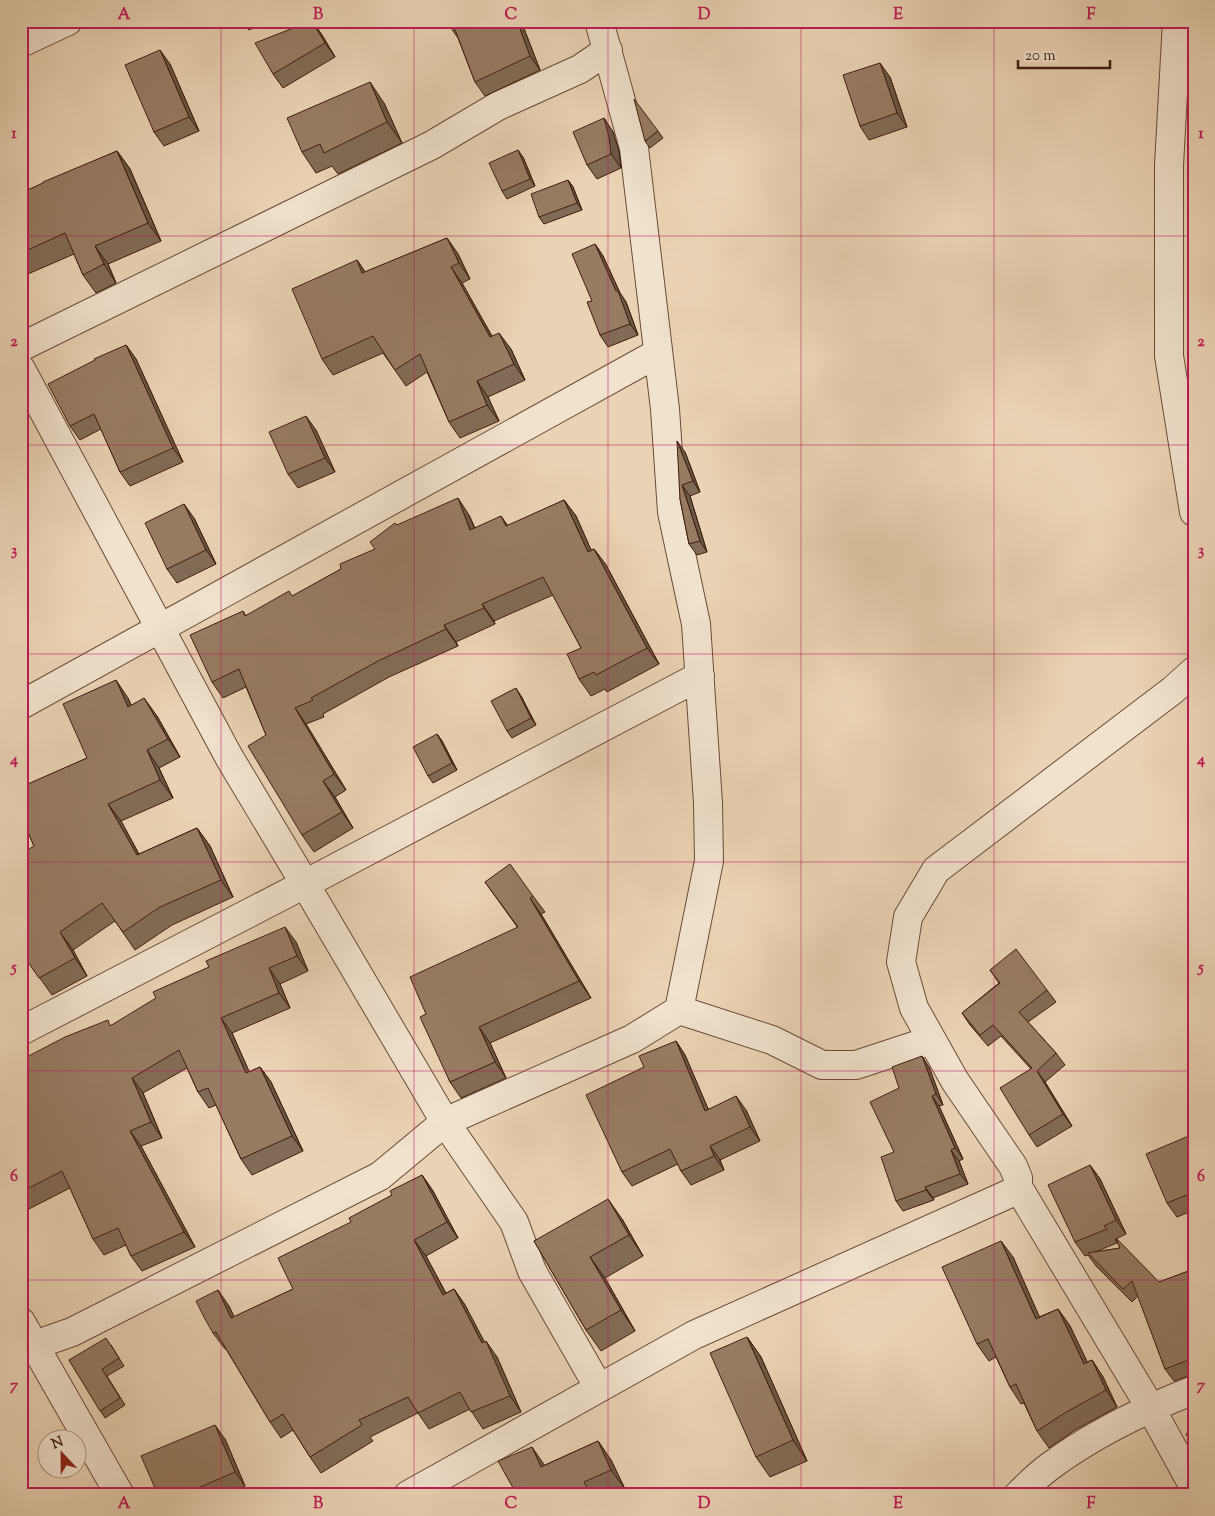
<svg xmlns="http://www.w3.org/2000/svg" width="1215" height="1516" viewBox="0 0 1215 1516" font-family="'Sorts Mill Goudy',serif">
	<rect width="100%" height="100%" fill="#ead3b4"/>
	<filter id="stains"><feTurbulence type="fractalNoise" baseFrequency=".004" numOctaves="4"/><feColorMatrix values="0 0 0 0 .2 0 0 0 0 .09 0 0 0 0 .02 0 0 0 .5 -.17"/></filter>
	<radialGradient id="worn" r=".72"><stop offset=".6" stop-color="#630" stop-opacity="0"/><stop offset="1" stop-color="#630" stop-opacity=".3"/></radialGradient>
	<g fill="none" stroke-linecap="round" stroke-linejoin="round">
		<!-- minor casing -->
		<g stroke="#694b38" stroke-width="30">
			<path id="minor" d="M 599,21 L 634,148 L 665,409 L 672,512 L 696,624 L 708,803 L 709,861 L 679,1010
				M 1177,21 L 1169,165 L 1169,356 L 1194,512
				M 21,43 L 68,21
				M 21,347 L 432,145 L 498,106 L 580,69 L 608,50
				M 21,369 L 229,757 L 305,884 L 21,1031
				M 1194,671 L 1173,690 L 936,870 L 908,917 L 901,962 L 914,1008 L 955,1081 L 1013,1166 L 1018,1178 L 1018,1187 L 1150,1407 L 1194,1487
				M 21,705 L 658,353
				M 21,1322 L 120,1495
				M 21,1351 L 35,1345 L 72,1332 L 380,1176 L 445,1122 L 305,884 L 700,676
				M 599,1388 L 532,1271 L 514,1222 L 445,1122 L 632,1039 L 679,1010 L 772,1040 L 822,1065 L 856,1065 L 932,1040
				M 408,1495 L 694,1335 L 1013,1192 L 1018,1187
				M 1018,1495 C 1028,1485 1038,1475 1049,1467 C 1093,1434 1143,1410 1194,1390"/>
		</g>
		<!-- minor -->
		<use href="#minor" stroke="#f1e2ce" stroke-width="28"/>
	</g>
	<!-- wall -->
	<path fill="#826b56" stroke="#3e1e0e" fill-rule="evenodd" d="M 239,21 L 267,21 L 249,30 L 247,27 L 244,29 Z
		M 312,21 L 322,35 L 335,57 L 283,88 L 273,74 Z
		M 449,21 L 521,21 L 540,70 L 485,96 L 475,82 L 458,38 L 451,28 Z
		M 170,64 L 199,131 L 164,146 L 154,132 Z
		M 890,77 L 907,127 L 869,140 L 860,126 Z
		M 384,103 L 402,143 L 338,174 L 332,166 L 316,173 L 302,152 Z
		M 604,118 L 613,132 L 619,151 L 621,168 L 597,179 L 587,165 Z
		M 658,131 L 663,138 L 650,148 L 645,141 Z
		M 21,138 L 27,151 L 21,154 Z
		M 117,151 L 130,169 L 161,241 L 108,264 L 116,283 L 96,293 L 83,275 L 74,254 L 21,277 L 21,193 Z
		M 523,157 L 535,186 L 507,199 L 502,191 Z
		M 568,180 L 573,187 L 582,210 L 544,224 L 539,217 Z
		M 447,238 L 458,254 L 470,279 L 462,283 L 492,336 L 511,349 L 525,380 L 488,397 L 499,421 L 460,438 L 449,422 L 427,372 L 406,386 L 383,353 L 333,375 L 322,359 L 357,260 L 365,272 Z
		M 595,244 L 603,256 L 620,293 L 626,302 L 638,335 L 608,347 L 600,335 L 592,301 Z
		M 126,345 L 136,359 L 183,462 L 130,486 L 120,472 L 101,429 L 80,440 L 70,426 Z
		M 316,430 L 335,472 L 298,488 L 288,474 Z
		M 685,452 L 700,492 L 690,496 L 707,552 L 697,555 L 689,544 L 680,499 Z
		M 564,500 L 576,516 L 591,550 L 594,549 L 606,565 L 659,664 L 607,692 L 605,689 L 591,696 L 579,679 L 581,648 L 553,595 L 494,621 L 495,624 L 456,642 L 458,646 L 389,677 L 323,714 L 324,717 L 306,724 L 346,790 L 335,797 L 353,828 L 314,852 L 302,835 L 266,735 L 246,687 L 223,698 L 212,682 L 243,611 L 246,616 L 293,596 L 341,569 L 375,549 L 397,525 L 469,515 L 475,528 L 508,526 Z
		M 194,518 L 216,564 L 177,583 L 167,569 Z
		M 521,696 L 536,725 L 512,738 L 507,731 Z
		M 128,698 L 131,705 L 157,716 L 180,757 L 159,768 L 173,798 L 121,821 L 139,854 L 197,828 L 210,846 L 233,897 L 172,925 L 135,950 L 115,921 L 73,950 L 87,976 L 52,995 L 21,952 L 34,846 L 21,816 L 21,771 L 29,784 L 87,758 Z
		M 437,734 L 442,741 L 457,770 L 433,783 L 428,776 Z
		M 485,882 L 533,896 L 545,912 L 541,914 L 591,998 L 490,1043 L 506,1078 L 461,1098 L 450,1082 L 426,1014 L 518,928 Z
		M 296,942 L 308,971 L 280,984 L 290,1008 L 232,1033 L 249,1072 L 260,1067 L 271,1082 L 303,1151 L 252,1175 L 241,1159 L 216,1105 L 209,1108 L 198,1092 L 187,1068 L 143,1093 L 162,1138 L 141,1146 L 195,1247 L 142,1271 L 131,1256 L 126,1245 L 104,1255 L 93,1239 L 70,1188 L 21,1213 L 21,1060 L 112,1025 Z
		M 990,970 L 1047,990 L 1056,1002 L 1028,1022 L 1056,1053 L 1065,1065 L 1045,1082 L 1072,1126 L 1037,1147 L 1029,1135 L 1031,1069 L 1001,1036 L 988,1046 L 970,1025 L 962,1013 L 999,983 Z
		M 676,1041 L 685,1055 L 708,1109 L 746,1110 L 760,1141 L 720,1160 L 724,1170 L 691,1185 L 681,1171 L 678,1164 L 632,1186 L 622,1172 L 644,1067 Z
		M 929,1067 L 943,1105 L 939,1106 L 963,1159 L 959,1161 L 968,1184 L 933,1198 L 934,1200 L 903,1211 L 896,1201 L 894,1152 L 899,1088 Z
		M 1194,1140 L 1194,1210 L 1177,1217 L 1167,1203 Z
		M 1090,1165 L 1100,1179 L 1126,1234 L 1116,1239 L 1159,1282 L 1194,1269 L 1194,1374 L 1174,1381 L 1165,1369 L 1138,1296 L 1132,1302 L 1096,1266 L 1088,1255 L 1085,1256 L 1075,1242 ZM 1116,1239 L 1120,1248 L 1095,1252 L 1117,1243 L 1115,1240 Z
		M 422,1175 L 433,1191 L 458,1238 L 426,1256 L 446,1293 L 454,1289 L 465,1305 L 484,1342 L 497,1357 L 521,1412 L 483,1429 L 470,1409 L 429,1429 L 418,1413 L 370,1437 L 373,1441 L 321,1473 L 310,1457 L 293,1430 L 281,1438 L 270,1422 L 226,1349 L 225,1349 L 213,1333 L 229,1306 L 234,1317 L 293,1289 L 351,1222 Z
		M 622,1219 L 643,1256 L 605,1278 L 635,1331 L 601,1351 L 586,1330 L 534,1241 Z
		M 1013,1257 L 1039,1317 L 1058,1309 L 1070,1326 L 1087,1362 L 1092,1360 L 1103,1377 L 1117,1407 L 1075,1430 L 1049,1448 L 1037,1431 L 1024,1403 L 1021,1404 L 1010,1387 L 996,1357 L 989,1361 L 977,1344 Z
		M 747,1337 L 761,1357 L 807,1461 L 770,1477 L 756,1457 Z
		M 111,1345 L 124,1366 L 107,1376 L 125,1405 L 105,1418 L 69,1360 Z
		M 225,1439 L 245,1486 L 224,1495 L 158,1495 Z
		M 598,1441 L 611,1460 L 625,1489 L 612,1495 L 517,1495 L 545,1465 Z"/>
	<!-- shaded-wall -->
	<path fill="#6a5746" stroke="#3e1e0e" d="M 312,21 L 322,35 L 335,57 L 325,43 Z
		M 517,21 L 521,21 L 540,70 L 530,56 Z
		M 160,50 L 170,64 L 199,131 L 189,117 Z
		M 880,63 L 890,77 L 907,127 L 897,113 Z
		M 370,82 L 384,103 L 402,143 L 387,122 Z
		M 604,118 L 613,132 L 619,151 L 621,168 L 611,154 Z
		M 21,138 L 27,151 L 21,142 Z
		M 518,150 L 523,157 L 535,186 L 530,179 Z
		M 117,151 L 130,169 L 161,241 L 148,223 Z
		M 568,180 L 573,187 L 582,210 L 577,203 Z
		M 447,238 L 458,254 L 470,279 L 459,263 Z
		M 595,244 L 603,256 L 620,293 L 626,302 L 638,335 L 630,324 Z
		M 95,246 L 108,264 L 116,283 L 104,264 Z
		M 357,260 L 368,276 L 362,273 Z
		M 451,267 L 462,283 L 501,353 L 490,337 Z
		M 499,333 L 511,349 L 525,380 L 514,364 Z
		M 126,345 L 136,359 L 183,462 L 173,448 Z
		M 477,381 L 488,397 L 499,421 L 487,405 Z
		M 306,416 L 316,430 L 335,472 L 325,458 Z
		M 677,441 L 685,452 L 700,492 L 693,481 Z
		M 682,485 L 690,496 L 707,552 L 700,541 Z
		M 458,498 L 469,515 L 482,546 L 470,530 Z
		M 564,500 L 576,516 L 599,568 L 588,552 Z
		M 184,504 L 194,518 L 216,564 L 206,550 Z
		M 501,516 L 513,533 L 506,526 Z
		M 594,549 L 606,565 L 659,664 L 647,648 Z
		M 482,604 L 494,621 L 495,624 L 484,608 Z
		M 444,625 L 456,642 L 458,646 L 446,629 Z
		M 116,680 L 128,698 L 140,725 L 128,707 Z
		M 516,688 L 521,696 L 536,725 L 531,718 Z
		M 144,698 L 157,716 L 180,757 L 168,739 Z
		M 295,708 L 306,724 L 346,790 L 334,774 Z
		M 437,734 L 442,741 L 457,770 L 452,763 Z
		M 147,750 L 159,768 L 173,798 L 160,780 Z
		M 323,781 L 335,797 L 353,828 L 342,812 Z
		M 108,804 L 121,821 L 149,873 L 137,855 Z
		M 197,828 L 210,846 L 233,897 L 221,880 Z
		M 530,898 L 541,914 L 591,998 L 579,981 Z
		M 285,927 L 296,942 L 308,971 L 297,956 Z
		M 60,932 L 73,950 L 87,976 L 75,958 Z
		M 269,968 L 280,984 L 290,1008 L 279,993 Z
		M 221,1018 L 232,1033 L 257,1089 L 246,1073 Z
		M 479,1027 L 490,1043 L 506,1078 L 495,1062 Z
		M 676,1041 L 685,1055 L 715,1125 L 705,1111 Z
		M 922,1056 L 929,1067 L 943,1105 L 936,1094 Z
		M 260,1067 L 271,1082 L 303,1151 L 292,1136 Z
		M 1037,1071 L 1045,1082 L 1072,1126 L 1063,1114 Z
		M 132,1078 L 143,1093 L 162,1138 L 151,1122 Z
		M 736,1096 L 746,1110 L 760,1141 L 750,1127 Z
		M 932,1096 L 939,1106 L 963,1159 L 955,1148 Z
		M 130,1131 L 141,1146 L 195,1247 L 184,1232 Z
		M 1191,1135 L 1194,1140 L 1194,1152 Z
		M 710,1146 L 720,1160 L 724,1170 L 714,1156 Z
		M 951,1150 L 959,1161 L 968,1184 L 960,1174 Z
		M 1090,1165 L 1100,1179 L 1126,1234 L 1116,1220 Z
		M 422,1175 L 433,1191 L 458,1238 L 447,1222 Z
		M 925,1187 L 933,1198 L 934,1200 L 926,1190 Z
		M 608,1199 L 622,1219 L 643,1256 L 629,1235 Z
		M 414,1240 L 426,1256 L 455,1311 L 443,1295 Z
		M 1001,1241 L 1013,1257 L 1048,1336 L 1036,1319 Z
		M 590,1257 L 605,1278 L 635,1331 L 621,1310 Z
		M 454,1289 L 465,1305 L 493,1358 L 486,1341 L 497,1357 L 521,1412 L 510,1396 Z
		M 218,1290 L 229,1306 L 243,1335 L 231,1318 Z
		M 1058,1309 L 1070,1326 L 1096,1380 L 1084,1364 Z
		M 747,1337 L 761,1357 L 807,1461 L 793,1440 Z
		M 1092,1360 L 1103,1377 L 1117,1407 L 1106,1390 Z
		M 215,1425 L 225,1439 L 245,1486 L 235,1472 Z
		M 598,1441 L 611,1460 L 625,1489 L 611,1470 Z
		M 532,1447 L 545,1466 L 541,1467 Z"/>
	<!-- building -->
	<path fill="#977c64" stroke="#3e1e0e" d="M 311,21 L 312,21 L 325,43 L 273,74 L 255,43 Z
		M 449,21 L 517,21 L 530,56 L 475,82 L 454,27 L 451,28 Z
		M 160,50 L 189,117 L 154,132 L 125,65 Z
		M 880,63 L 897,113 L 860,126 L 843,75 Z
		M 370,82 L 387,122 L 324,153 L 320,144 L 302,152 L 287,118 Z
		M 634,99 L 658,131 L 645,141 Z
		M 604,118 L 609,137 L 611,154 L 587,165 L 573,132 Z
		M 518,150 L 530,179 L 502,191 L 489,163 Z
		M 117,151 L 148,223 L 95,246 L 104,264 L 83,275 L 65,233 L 21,253 L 21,193 L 43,183 L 43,182 Z
		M 568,180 L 577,203 L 539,217 L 531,194 Z
		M 447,238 L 459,263 L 451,267 L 490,337 L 499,333 L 514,364 L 477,381 L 487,405 L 449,422 L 420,354 L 395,370 L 373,336 L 322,359 L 292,289 L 357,260 L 362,273 Z
		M 595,244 L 616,291 L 618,291 L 630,324 L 600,335 L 587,302 L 592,301 L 572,254 Z
		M 126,345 L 173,448 L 120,472 L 94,414 L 70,426 L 48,384 L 95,360 L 94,359 Z
		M 306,416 L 325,458 L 288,474 L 269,432 Z
		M 677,441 L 693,481 L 682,485 L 700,541 L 689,544 L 680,499 Z
		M 458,498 L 470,530 L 501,516 L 506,526 L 564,500 L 588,552 L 594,549 L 647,648 L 596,675 L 594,672 L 579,679 L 567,654 L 581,648 L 543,577 L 482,604 L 484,608 L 444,625 L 446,629 L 378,661 L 311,698 L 313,700 L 295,708 L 334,774 L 323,781 L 342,812 L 302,835 L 248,746 L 266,735 L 239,669 L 212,682 L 190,635 L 243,611 L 245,616 L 289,591 L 292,596 L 341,569 L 340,564 L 375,549 L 370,542 L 395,523 L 397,525 Z
		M 184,504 L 206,550 L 167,569 L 145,523 Z
		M 116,680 L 128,707 L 144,698 L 168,739 L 147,750 L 160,780 L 108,804 L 137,855 L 197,828 L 221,880 L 160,907 L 123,932 L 102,903 L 60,932 L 75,958 L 39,978 L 21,952 L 21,854 L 34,846 L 21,816 L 21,787 L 87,758 L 63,704 Z
		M 516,688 L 531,718 L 507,731 L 491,701 Z
		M 437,734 L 452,763 L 428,776 L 413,747 Z
		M 21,772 L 29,784 L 21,787 Z
		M 510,864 L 533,896 L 530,898 L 579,981 L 479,1027 L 495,1062 L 450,1082 L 420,1017 L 426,1014 L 410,977 L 518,927 L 485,882 Z
		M 285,927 L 297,956 L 269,968 L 279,993 L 221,1018 L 246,1073 L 260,1067 L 292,1136 L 241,1159 L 208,1088 L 198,1092 L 179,1050 L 132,1078 L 151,1122 L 130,1131 L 184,1232 L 131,1256 L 118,1228 L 93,1239 L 62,1171 L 21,1192 L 21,1060 L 65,1037 L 108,1020 L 110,1026 L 156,998 L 153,992 L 209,967 L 206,961 Z
		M 1016,949 L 1047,990 L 1019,1012 L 1056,1053 L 1037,1071 L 1063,1114 L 1029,1135 L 1000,1088 L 1032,1068 L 993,1025 L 980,1035 L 962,1013 L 1000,983 L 990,970 Z
		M 676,1041 L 705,1111 L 736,1096 L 750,1127 L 710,1146 L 714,1156 L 681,1171 L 670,1149 L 622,1172 L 586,1095 L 644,1067 L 639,1056 Z
		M 922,1056 L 936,1094 L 932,1096 L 955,1148 L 951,1150 L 960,1174 L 925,1187 L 926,1190 L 896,1201 L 881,1157 L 894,1152 L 870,1102 L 899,1088 L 892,1067 Z
		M 1191,1135 L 1194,1152 L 1194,1192 L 1167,1203 L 1146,1154 Z
		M 1090,1165 L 1116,1220 L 1104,1226 L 1107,1229 L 1075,1242 L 1048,1185 Z
		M 422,1175 L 447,1222 L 414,1240 L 443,1295 L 454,1289 L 482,1343 L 486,1341 L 510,1396 L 471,1412 L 460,1392 L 418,1413 L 408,1397 L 359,1420 L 362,1425 L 310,1457 L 283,1414 L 270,1422 L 216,1332 L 213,1333 L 205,1319 L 196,1301 L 218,1290 L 231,1318 L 293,1289 L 278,1258 L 351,1222 L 349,1218 L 392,1195 L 390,1191 Z
		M 608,1199 L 629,1235 L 590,1257 L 621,1310 L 586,1330 L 534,1241 Z
		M 1116,1238 L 1159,1282 L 1194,1269 L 1194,1358 L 1165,1369 L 1132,1281 L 1123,1289 L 1088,1253 L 1120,1248 Z
		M 1001,1241 L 1036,1319 L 1058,1309 L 1084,1364 L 1092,1360 L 1106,1390 L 1063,1414 L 1037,1431 L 1016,1384 L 1010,1387 L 988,1339 L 977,1344 L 942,1267 Z
		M 747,1337 L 793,1440 L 756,1457 L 710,1353 Z
		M 106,1338 L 119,1358 L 102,1369 L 120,1398 L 100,1411 L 69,1360 Z
		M 215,1425 L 235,1472 L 182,1495 L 158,1495 L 141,1456 Z
		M 1194,1430 L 1194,1448 L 1186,1434 Z
		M 598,1441 L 611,1470 L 584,1482 L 591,1495 L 517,1495 L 498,1461 L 532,1447 L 541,1467 Z"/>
	<!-- grid -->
	<path fill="none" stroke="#c2185b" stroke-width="1" stroke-opacity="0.55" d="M 221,21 L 221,1495M 414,21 L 414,1495M 608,21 L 608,1495M 801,21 L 801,1495M 994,21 L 994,1495M 21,236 L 1194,236M 21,445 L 1194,445M 21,654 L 1194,654M 21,862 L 1194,862M 21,1071 L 1194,1071M 21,1280 L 1194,1280"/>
	<!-- margin -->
	<rect width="1215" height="1516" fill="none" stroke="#ead3b4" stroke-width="55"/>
	<!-- north arrow -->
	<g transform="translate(62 1454) rotate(338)"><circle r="24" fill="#f1e2ce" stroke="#a99481"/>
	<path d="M0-4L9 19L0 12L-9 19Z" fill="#8f2418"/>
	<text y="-8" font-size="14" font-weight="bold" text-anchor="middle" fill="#3e1e0e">N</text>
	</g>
	<!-- scale -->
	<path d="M1018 60v8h92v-8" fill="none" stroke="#3e1e0e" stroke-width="2.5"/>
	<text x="1025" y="60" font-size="15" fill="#3e1e0e" stroke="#f1e2ce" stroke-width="4" paint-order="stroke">20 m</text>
	<rect x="28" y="28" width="1160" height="1460" fill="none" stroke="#c2185b" stroke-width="2"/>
	<g font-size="16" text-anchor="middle" font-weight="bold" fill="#c2185b">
		<text x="124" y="19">A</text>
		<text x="318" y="19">B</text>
		<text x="511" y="19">C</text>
		<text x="704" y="19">D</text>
		<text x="898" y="19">E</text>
		<text x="1091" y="19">F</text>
		<text x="14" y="138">1</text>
		<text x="1201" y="138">1</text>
		<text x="14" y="346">2</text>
		<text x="1201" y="346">2</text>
		<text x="14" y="555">3</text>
		<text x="1201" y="555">3</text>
		<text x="14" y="764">4</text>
		<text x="1201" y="764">4</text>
		<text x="14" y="972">5</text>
		<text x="1201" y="972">5</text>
		<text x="14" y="1181">6</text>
		<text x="1201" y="1181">6</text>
		<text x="14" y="1390">7</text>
		<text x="1201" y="1390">7</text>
		<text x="124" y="1508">A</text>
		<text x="318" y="1508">B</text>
		<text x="511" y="1508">C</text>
		<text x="704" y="1508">D</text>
		<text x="898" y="1508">E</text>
		<text x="1091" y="1508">F</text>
	</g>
	<rect width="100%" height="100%" filter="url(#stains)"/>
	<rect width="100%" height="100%" fill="url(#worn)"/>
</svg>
